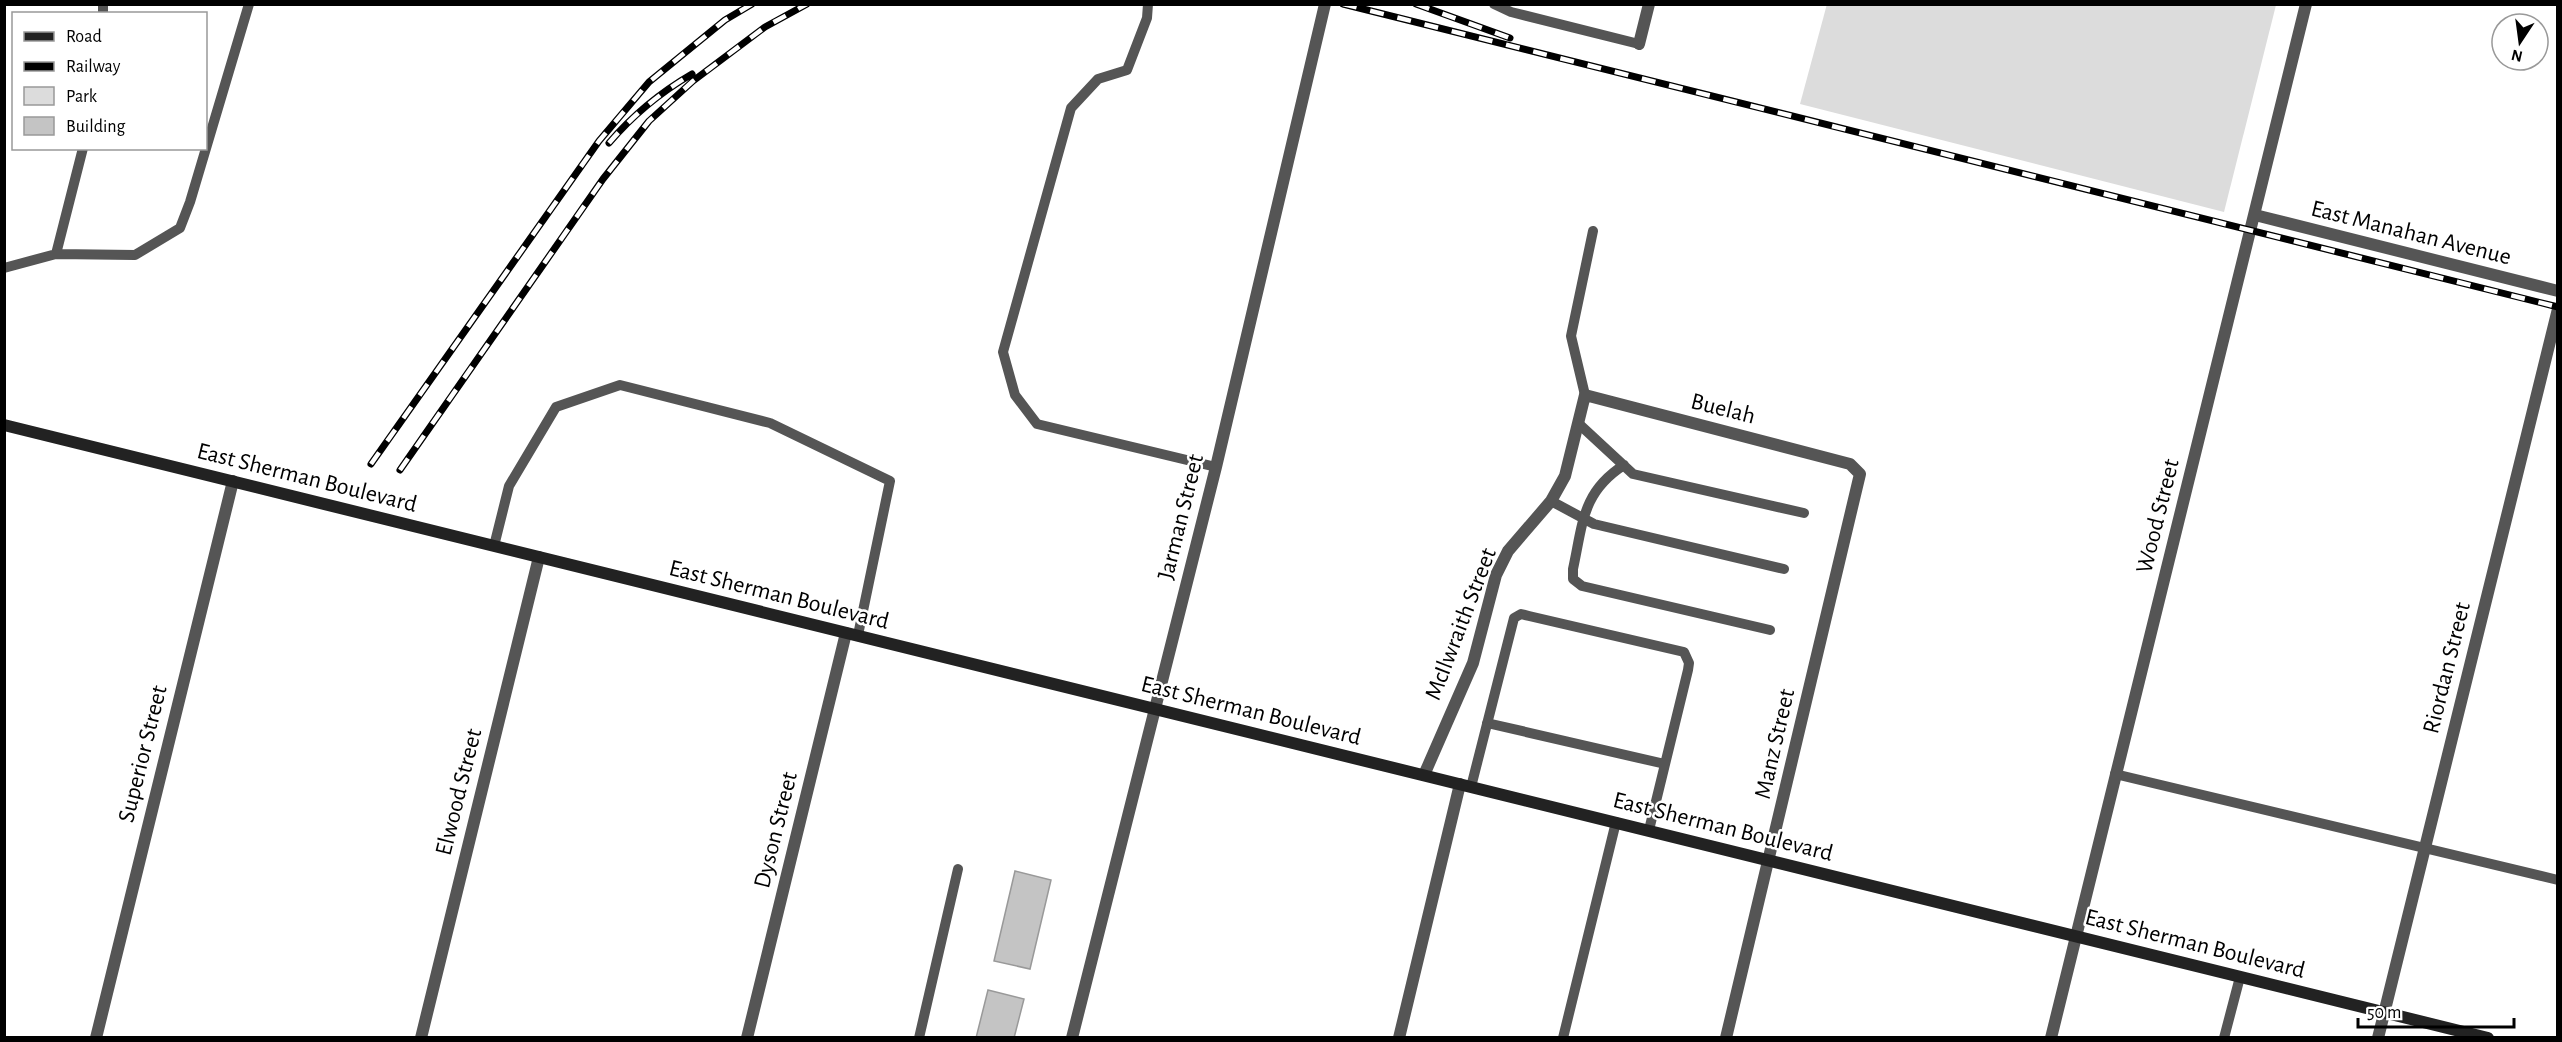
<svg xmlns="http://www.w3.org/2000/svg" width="2562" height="1042" viewBox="0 0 2562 1042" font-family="'Alegreya Sans',sans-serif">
	<rect width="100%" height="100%" fill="#fff"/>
	<!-- green -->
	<path fill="#dcdcdc" d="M 1827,4 L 2276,4 L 2276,5 L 2224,212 L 1800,104 Z"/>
	<!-- building -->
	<path fill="#c4c4c4" stroke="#999" stroke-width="1.5" d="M 1015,871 L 1051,880 L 1030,969 L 994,961 Z
		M 988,990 L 1024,999 L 1014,1038 L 976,1038 Z"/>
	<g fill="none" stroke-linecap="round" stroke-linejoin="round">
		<!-- service -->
		<path stroke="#555" stroke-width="10" d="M 1148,4 L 1147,18 L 1127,70 L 1098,79 L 1071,108 L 1003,352 L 1015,395 L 1037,424 L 1216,467
			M 1494,4 L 1511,12 L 1639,44
			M 103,14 L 103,4
			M 56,254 L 83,148
			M 4,268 L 56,254 L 135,255 L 180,228 L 190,202 L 249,4
			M 1585,395 L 1571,336 L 1593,231
			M 1579,424 L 1633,474 L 1804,513
			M 1624,465 C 1582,492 1583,523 1573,569 L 1573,579 L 1582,586 L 1770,630
			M 1551,501 L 1594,524 L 1784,569
			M 494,546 L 509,486 L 556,407 L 620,385 L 770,423 L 890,481 L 858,635
			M 1487,723 L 1665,764
			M 2115,774 L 2558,880
			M 1471,787 L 1514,618 L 1521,614 L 1529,616 L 1684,652 L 1689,663 L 1688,670 L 1649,830
			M 919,1038 L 958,869
			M 1563,1038 L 1616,822
			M 2224,1038 L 2240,977"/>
		<!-- minor -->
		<path stroke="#555" stroke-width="12" d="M 1639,44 L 1649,4
			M 2255,215 L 2558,291
			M 1424,775 L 1473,663 L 1496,575 L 1508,551 L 1551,501 L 1565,476 L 1585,395 L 1850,464 L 1860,474 L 1726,1038
			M 96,1038 L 233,481
			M 421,1038 L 539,557
			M 747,1038 L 846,633
			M 1072,1038 L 1216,467 L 1325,4
			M 1399,1038 L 1460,784
			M 2051,1038 L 2306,4
			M 2378,1038 L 2558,309"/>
		<!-- secondary -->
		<path stroke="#222" stroke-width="12" d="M 4,425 L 2488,1038"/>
		<!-- rail casing -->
		<g stroke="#000" stroke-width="7">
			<path id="rail" d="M 1343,4 L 2558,307
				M 1416,4 L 1510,38
				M 609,143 C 632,116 661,92 692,74
				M 371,464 L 599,141 L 649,82 L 725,20 L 752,4
				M 400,470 L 603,179 L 649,121 L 693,81 L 765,27 L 807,4"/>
		</g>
		<!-- rail -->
		<use href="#rail" stroke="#fff" stroke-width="4.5" stroke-dasharray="14" stroke-linecap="butt"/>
	</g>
	<g text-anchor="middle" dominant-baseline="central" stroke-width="5" stroke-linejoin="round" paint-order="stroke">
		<!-- street labels -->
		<g font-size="24" fill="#000" stroke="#fff">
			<text transform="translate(2411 233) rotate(14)">East Manahan Avenue</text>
			<text transform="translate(1723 409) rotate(14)">Buelah</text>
			<text transform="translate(307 478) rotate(14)">East Sherman Boulevard</text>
			<text transform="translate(2158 516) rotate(-76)">Wood Street</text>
			<text transform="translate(1181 517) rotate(-76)">Jarman Street</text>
			<text transform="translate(779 595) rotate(14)">East Sherman Boulevard</text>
			<text transform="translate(1461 624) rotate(-69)">McIlwraith Street</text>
			<text transform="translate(2447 668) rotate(-76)">Riordan Street</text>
			<text transform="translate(1251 711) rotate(14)">East Sherman Boulevard</text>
			<text transform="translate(1775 744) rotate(-77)">Manz Street</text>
			<text transform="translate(143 754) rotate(-76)">Superior Street</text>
			<text transform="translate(459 792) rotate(-76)">Elwood Street</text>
			<text transform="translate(1723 827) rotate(14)">East Sherman Boulevard</text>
			<text transform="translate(776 830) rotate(-76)">Dyson Street</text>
			<text transform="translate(2195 944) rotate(14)">East Sherman Boulevard</text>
		</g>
	</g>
	<!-- border -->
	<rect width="2562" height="1042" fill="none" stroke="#000000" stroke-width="12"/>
	<!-- legend -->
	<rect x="12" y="12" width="195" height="138" fill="#ffffff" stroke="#999999" stroke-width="1.5"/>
	<rect x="24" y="32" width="30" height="9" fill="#222222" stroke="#999999" stroke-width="1.5"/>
	<text x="66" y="42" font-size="18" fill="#000000">Road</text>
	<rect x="24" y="62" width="30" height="9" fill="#000000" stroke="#999999" stroke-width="1.5"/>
	<text x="66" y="72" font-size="18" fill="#000000">Railway</text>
	<rect x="24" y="87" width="30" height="18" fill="#dcdcdc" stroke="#999999" stroke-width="1.5"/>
	<text x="66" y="102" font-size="18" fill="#000000">Park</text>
	<rect x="24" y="117" width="30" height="18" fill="#c4c4c4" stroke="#999999" stroke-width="1.5"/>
	<text x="66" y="132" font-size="18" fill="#000000">Building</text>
	<!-- north arrow -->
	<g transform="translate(2520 42) rotate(193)"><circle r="28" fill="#ffffff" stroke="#999999" stroke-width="1.5"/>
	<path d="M0-4.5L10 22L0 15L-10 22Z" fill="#000000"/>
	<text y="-9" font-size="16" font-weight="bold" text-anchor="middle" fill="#000000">N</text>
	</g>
	<!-- scale -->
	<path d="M2358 1018v9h156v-9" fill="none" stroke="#000000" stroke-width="3"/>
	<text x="2367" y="1018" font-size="18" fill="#000000" stroke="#ffffff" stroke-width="4.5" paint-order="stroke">50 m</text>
</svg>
